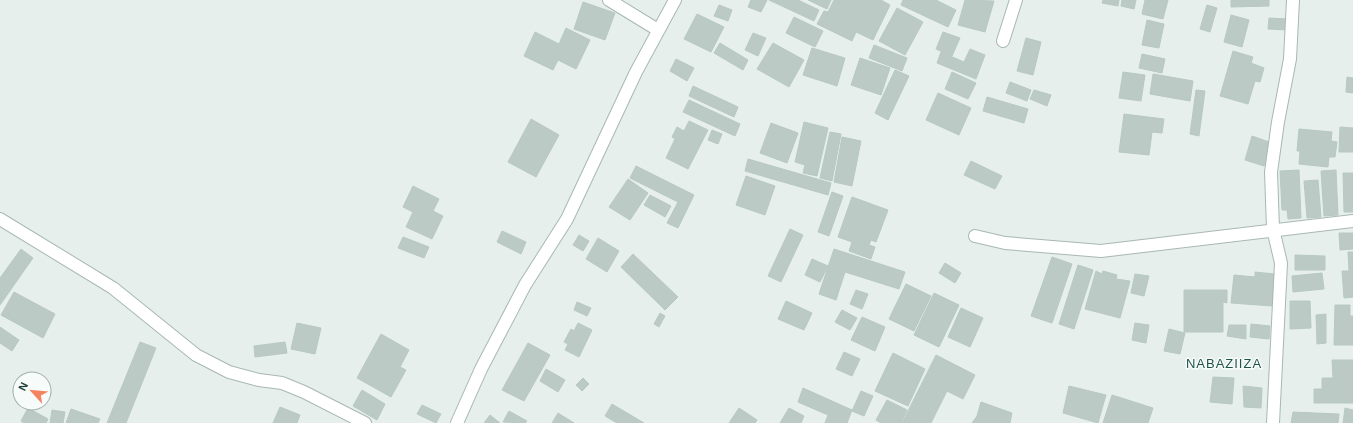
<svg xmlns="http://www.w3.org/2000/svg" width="1353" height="423" viewBox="0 0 1353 423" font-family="Helvetica,sans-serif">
	<rect width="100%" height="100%" fill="#e6efeb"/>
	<!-- building -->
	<path fill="#bbcac4" stroke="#b8c9c2" d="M 751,0 L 767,0 L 761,12 L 748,7 Z
		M 769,0 L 798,0 L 819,10 L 814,21 Z
		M 808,0 L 831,0 L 827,9 Z
		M 834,0 L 881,0 L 890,5 L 873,40 L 856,32 L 852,41 L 817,24 L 824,11 L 828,12 Z
		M 903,0 L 936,0 L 956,10 L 948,27 L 901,5 Z
		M 965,0 L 994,1 L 985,32 L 958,25 Z
		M 1103,0 L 1119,0 L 1118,6 L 1102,3 Z
		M 1122,0 L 1136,0 L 1134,9 L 1121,6 Z
		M 1145,0 L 1168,0 L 1163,19 L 1142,14 Z
		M 1231,0 L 1269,0 L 1269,6 L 1231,7 Z
		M 583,2 L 615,13 L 605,40 L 574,29 Z
		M 719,5 L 732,10 L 728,21 L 714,16 Z
		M 1207,5 L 1217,8 L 1210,32 L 1200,29 Z
		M 897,8 L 923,22 L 905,55 L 879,41 Z
		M 697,14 L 724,27 L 711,52 L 684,39 Z
		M 1231,15 L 1249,20 L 1242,47 L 1224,42 Z
		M 794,17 L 823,31 L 815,47 L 786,33 Z
		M 1269,18 L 1288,19 L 1288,30 L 1268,29 Z
		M 1147,20 L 1164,24 L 1159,48 L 1142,45 Z
		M 566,28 L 590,40 L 576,69 L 558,60 L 553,70 L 524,56 L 535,32 L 559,44 Z
		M 943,32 L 960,38 L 952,56 L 936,49 Z
		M 753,33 L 766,38 L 758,56 L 745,50 Z
		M 1026,38 L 1041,42 L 1033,75 L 1017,71 Z
		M 720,43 L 748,60 L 743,70 L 714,53 Z
		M 773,43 L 804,60 L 789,87 L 757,69 Z
		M 874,45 L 907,58 L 902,71 L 869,58 Z
		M 812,48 L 845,58 L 837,86 L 803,75 Z
		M 970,49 L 985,55 L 976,79 L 937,63 L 941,52 L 964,62 Z
		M 1233,51 L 1253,57 L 1251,63 L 1264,68 L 1260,82 L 1255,81 L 1248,104 L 1220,96 Z
		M 1142,54 L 1165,59 L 1162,73 L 1139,68 Z
		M 860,58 L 890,68 L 881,95 L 851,85 Z
		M 676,59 L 694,68 L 687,81 L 670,71 Z
		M 895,70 L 909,76 L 888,120 L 875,113 Z
		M 952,72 L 976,83 L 968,99 L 945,89 Z
		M 1123,72 L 1145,75 L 1141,101 L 1119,98 Z
		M 1153,74 L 1193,81 L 1190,101 L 1150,94 Z
		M 1347,77 L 1353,78 L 1353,93 L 1346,92 Z
		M 1010,82 L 1031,90 L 1027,101 L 1006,93 Z
		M 693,86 L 738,107 L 734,117 L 689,96 Z
		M 1034,90 L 1051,95 L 1047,106 L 1030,99 Z
		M 1196,90 L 1205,91 L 1199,136 L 1190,134 Z
		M 938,93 L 971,108 L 959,135 L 926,120 Z
		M 987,97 L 1028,109 L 1024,123 L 983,111 Z
		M 689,100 L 740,124 L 735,136 L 683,112 Z
		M 1124,114 L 1164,119 L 1162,133 L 1152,132 L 1149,155 L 1119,152 Z
		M 531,119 L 559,135 L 536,177 L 508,162 Z
		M 689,121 L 708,130 L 688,169 L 666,158 L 675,139 L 672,137 L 677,127 L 684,131 Z
		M 804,122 L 828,128 L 817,176 L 803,173 L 805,165 L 795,162 Z
		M 771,123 L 798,133 L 787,163 L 760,153 Z
		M 1340,127 L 1353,128 L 1353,152 L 1339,152 Z
		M 1299,129 L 1332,132 L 1331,141 L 1337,142 L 1335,157 L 1329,157 L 1328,167 L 1299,164 L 1300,151 L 1297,151 Z
		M 712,130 L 722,134 L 718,144 L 708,140 Z
		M 830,132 L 841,134 L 832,181 L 820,178 Z
		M 1252,136 L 1272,143 L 1264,166 L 1245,160 Z
		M 842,137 L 861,141 L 852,186 L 834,182 Z
		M 748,159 L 831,183 L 828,195 L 745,171 Z
		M 971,161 L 1002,176 L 995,189 L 964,175 Z
		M 636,166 L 694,195 L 678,228 L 667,223 L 678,202 L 630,178 Z
		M 1299,170 L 1301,218 L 1288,219 L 1287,210 L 1282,210 L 1280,171 Z
		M 1336,170 L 1338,215 L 1324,216 L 1321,171 Z
		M 1343,173 L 1353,173 L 1353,212 L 1344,212 Z
		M 746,176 L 775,186 L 765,215 L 736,205 Z
		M 628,179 L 648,193 L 630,220 L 609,207 Z
		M 1318,180 L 1321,217 L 1307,218 L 1304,181 Z
		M 413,186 L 439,199 L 433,211 L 443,216 L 432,239 L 406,227 L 413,212 L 403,207 Z
		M 832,192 L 843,196 L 829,236 L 818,232 Z
		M 650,195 L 671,206 L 665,217 L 644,205 Z
		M 852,197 L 888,210 L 876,242 L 871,240 L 869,245 L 875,247 L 871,259 L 849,251 L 852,242 L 838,237 Z
		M 790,229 L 803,235 L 781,282 L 768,276 Z
		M 502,231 L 526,242 L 521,254 L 497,242 Z
		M 1339,233 L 1353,233 L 1353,249 L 1340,250 Z
		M 579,235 L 589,241 L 583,251 L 573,245 Z
		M 403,237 L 429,247 L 424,258 L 398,248 Z
		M 598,238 L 619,251 L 607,272 L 586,259 Z
		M 21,249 L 33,258 L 0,305 L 0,278 Z
		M 834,249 L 905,272 L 899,289 L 845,272 L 836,300 L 819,294 Z
		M 1348,252 L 1353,252 L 1353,297 L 1344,298 L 1342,271 L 1349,271 Z
		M 633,254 L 678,297 L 665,310 L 621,267 Z
		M 1295,255 L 1325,256 L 1325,270 L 1295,270 Z
		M 1052,257 L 1072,264 L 1052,323 L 1031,316 Z
		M 812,259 L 828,266 L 820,282 L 805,275 Z
		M 945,263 L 961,273 L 955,283 L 939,273 Z
		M 1078,265 L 1093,270 L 1074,329 L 1059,324 Z
		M 1096,271 L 1102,274 L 1103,271 L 1117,275 L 1116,279 L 1130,281 L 1120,318 L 1085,309 Z
		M 1255,272 L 1275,274 L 1272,306 L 1231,303 L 1234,275 L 1255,277 Z
		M 1322,273 L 1324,289 L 1293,292 L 1292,276 Z
		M 1135,274 L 1149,276 L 1144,296 L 1131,293 Z
		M 906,284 L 931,296 L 914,331 L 889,319 Z
		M 856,290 L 868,294 L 862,309 L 850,304 Z
		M 1184,290 L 1227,290 L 1227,303 L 1223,302 L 1223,332 L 1184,332 Z
		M 14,292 L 55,314 L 43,338 L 1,315 Z
		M 934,293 L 959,305 L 939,347 L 914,335 Z
		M 786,301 L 812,313 L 804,330 L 778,319 Z
		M 1290,301 L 1310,301 L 1311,328 L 1290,329 Z
		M 577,302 L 591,308 L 587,316 L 574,310 Z
		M 1335,305 L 1350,305 L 1350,316 L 1353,316 L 1353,345 L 1334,345 Z
		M 961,308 L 983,318 L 970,347 L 948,337 Z
		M 842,310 L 857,318 L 850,330 L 835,322 Z
		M 660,313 L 665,316 L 659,327 L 654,324 Z
		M 1326,314 L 1326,343 L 1317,344 L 1316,315 Z
		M 862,317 L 885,327 L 875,351 L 851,340 Z
		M 297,323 L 321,328 L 315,354 L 291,349 Z
		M 578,323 L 592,330 L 579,357 L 565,350 L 568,344 L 564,342 L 571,329 L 574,331 Z
		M 1135,323 L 1149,325 L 1146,343 L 1132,340 Z
		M 1251,324 L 1270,326 L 1269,339 L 1250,337 Z
		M 1229,325 L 1246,325 L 1246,339 L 1227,336 Z
		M 0,327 L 19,340 L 12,351 L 0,343 Z
		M 1169,329 L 1185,333 L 1180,354 L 1164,351 Z
		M 381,334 L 409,350 L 400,367 L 406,370 L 391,397 L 357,378 Z
		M 140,342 L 156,348 L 126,423 L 107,423 Z
		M 285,342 L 287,353 L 255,357 L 254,346 Z
		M 528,343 L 550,355 L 524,401 L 502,390 Z
		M 844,352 L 860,359 L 852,376 L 836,369 Z
		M 893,353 L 925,369 L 908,406 L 875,391 Z
		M 936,355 L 975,375 L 963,399 L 947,391 L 931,423 L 902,423 Z
		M 1332,360 L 1353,360 L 1353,403 L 1314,403 L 1314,389 L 1322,389 L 1322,378 L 1333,378 Z
		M 546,369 L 565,380 L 558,392 L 540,381 Z
		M 1213,377 L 1234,378 L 1232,404 L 1210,402 Z
		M 583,378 L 589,384 L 582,391 L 576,385 Z
		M 1069,386 L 1106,395 L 1098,423 L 1063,413 Z
		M 1243,386 L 1262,388 L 1261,408 L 1244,407 Z
		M 803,388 L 852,410 L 847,423 L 825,423 L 828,415 L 798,402 Z
		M 362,390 L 385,404 L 377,420 L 353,406 Z
		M 861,391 L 873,396 L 864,416 L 852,411 Z
		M 1112,395 L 1153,408 L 1148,423 L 1103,423 Z
		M 887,400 L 907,410 L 901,423 L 881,423 L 876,420 Z
		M 981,402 L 1012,413 L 1010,423 L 972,423 L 977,416 Z
		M 612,404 L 644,423 L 617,423 L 605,416 Z
		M 422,405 L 441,414 L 436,423 L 417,414 Z
		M 280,407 L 300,415 L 297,423 L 273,423 Z
		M 28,408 L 48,419 L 46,423 L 24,423 L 21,421 Z
		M 739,408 L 757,420 L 755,423 L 729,423 Z
		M 789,408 L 804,416 L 801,423 L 780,423 Z
		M 1345,408 L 1353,410 L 1353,423 L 1343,423 Z
		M 71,409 L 100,419 L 98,423 L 66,423 Z
		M 52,410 L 65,412 L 63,423 L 50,423 Z
		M 509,411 L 527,421 L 525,423 L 503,422 Z
		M 1293,412 L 1339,414 L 1338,423 L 1291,423 Z
		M 558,413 L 574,423 L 552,423 Z
		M 490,415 L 500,423 L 484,423 Z"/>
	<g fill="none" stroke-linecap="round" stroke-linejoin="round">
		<!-- street casing -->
		<g stroke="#a8b8b2" stroke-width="14">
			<path id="street" d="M 609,0 L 658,30
				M 1003,41 L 1016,0
				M 0,219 L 113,288 L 196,355 L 229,372 L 259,380 L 282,383 L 304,392 L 365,423
				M 975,236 L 1005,243 L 1101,251 L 1353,221
				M 457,423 L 481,369 L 525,285 L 567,219 L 636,72 L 675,0
				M 1273,423 L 1281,263 L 1273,229 L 1271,172 L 1278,122 L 1290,59 L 1293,0"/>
		</g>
		<!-- street -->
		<use href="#street" stroke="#fff" stroke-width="12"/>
	</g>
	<g text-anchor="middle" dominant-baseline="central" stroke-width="3" stroke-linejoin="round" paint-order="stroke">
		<!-- quarter labels -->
		<g font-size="13" letter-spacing="1" fill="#1f5548" stroke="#f7fbf9">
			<text x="1224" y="363">NABAZIIZA</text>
		</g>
	</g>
	<!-- north arrow -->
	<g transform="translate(32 391) rotate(297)"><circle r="19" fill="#f7fbf9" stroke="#a3b1ad"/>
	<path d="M0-3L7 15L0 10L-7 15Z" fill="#f4845f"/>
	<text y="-6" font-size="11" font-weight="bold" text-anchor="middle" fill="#24423a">N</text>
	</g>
</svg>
